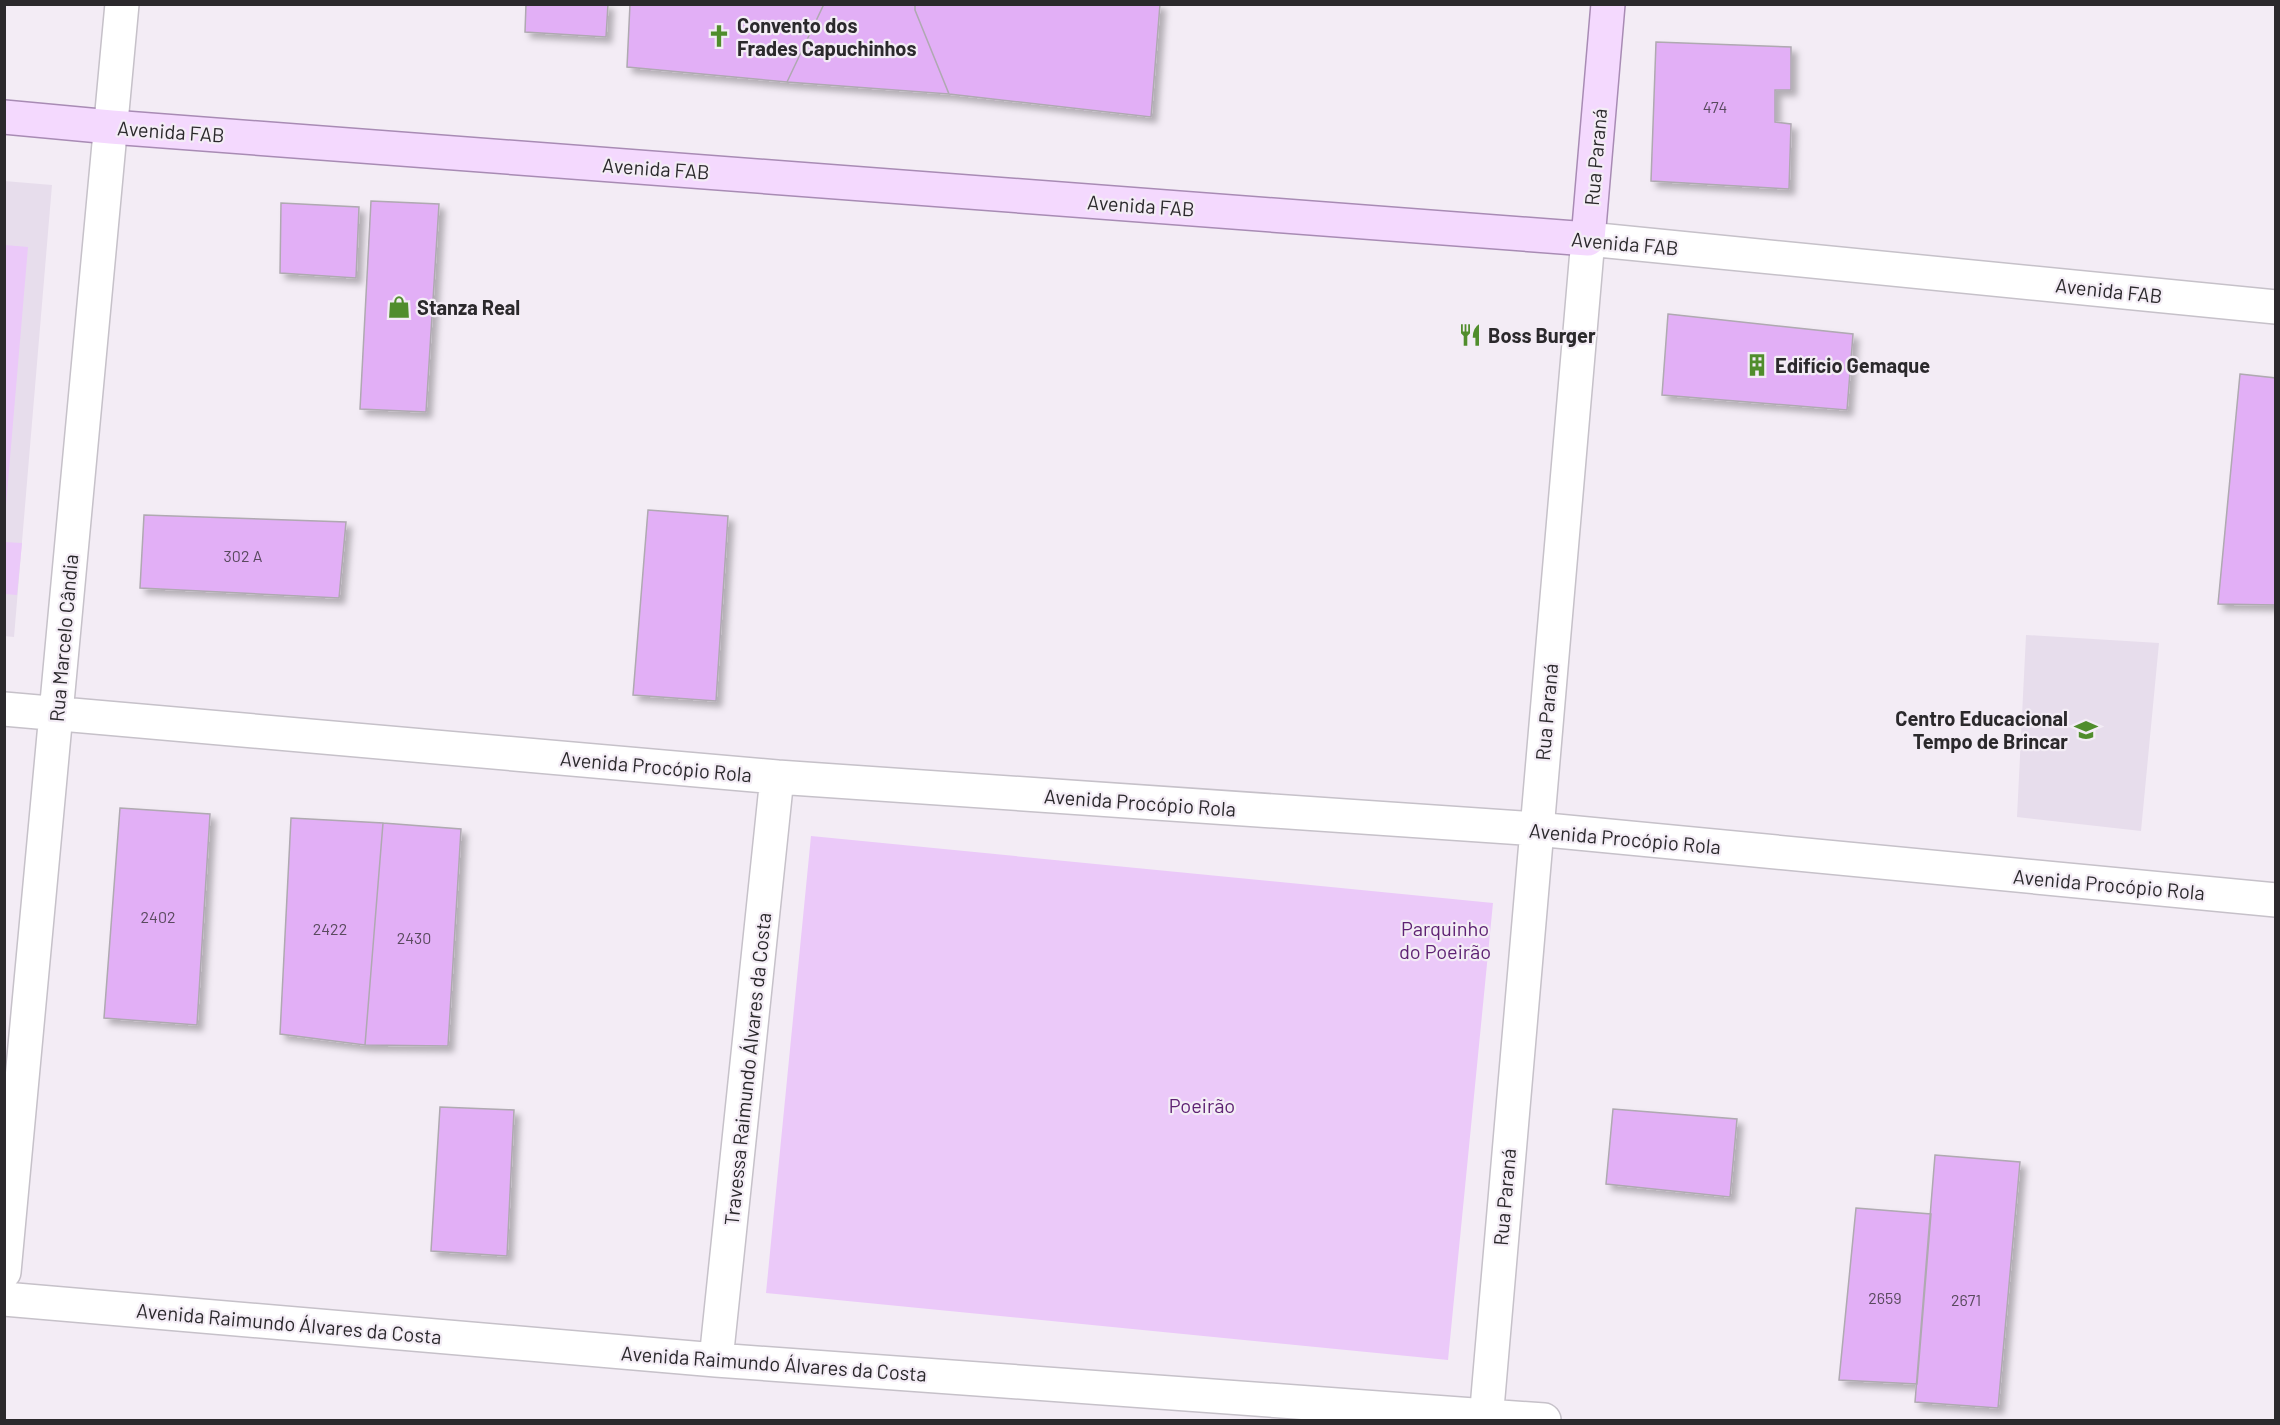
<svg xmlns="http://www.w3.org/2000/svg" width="2280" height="1425" viewBox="0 0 2280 1425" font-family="Barlow,sans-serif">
	<defs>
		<filter id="shadow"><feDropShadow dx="5.5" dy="5.5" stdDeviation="3" flood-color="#0004"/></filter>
	</defs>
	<rect width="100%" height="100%" fill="#f3ecf5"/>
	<!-- built -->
	<path fill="#e7ddec" d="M 4,181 L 52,185 L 14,637 L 4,636 Z
		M 2026,635 L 2159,643 L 2141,831 L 2017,817 Z"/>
	<!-- green -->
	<path fill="#ebc9f9" d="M 5,245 L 28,247 L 5,517 L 4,245 Z
		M 4,542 L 22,543 L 17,595 L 5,594 Z
		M 811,836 L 1493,903 L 1448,1360 L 766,1293 Z"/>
	<!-- building -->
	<path fill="#e2aff6" stroke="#afa9b1" stroke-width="1.5" filter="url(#shadow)" d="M 526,4 L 608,4 L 606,37 L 525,32 Z
		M 630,4 L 824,4 L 787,82 L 627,67 Z
		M 824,4 L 915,4 L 915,10 L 949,94 L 787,82 Z
		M 915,4 L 1160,4 L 1151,117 L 949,94 L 915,10 Z
		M 1656,42 L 1791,47 L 1791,90 L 1775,90 L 1775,122 L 1791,124 L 1789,189 L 1651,181 Z
		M 371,201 L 439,204 L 426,412 L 360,409 Z
		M 281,203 L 359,207 L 356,278 L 280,273 Z
		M 1668,314 L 1853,334 L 1847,410 L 1662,395 Z
		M 2240,374 L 2276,378 L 2276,605 L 2218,604 Z
		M 648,510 L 728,516 L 716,701 L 633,695 Z
		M 144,515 L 346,522 L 339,598 L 140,588 Z
		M 120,808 L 210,814 L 197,1025 L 104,1018 Z
		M 291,818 L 383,823 L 365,1045 L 280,1034 Z
		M 383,823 L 461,829 L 448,1046 L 365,1045 Z
		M 440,1107 L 514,1110 L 507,1256 L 431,1251 Z
		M 1613,1109 L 1737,1119 L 1730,1197 L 1606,1184 Z
		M 1935,1155 L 2020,1162 L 1998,1408 L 1915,1402 Z
		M 1856,1208 L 1931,1214 L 1917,1384 L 1839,1380 Z"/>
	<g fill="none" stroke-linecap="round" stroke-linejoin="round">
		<!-- minor casing -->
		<g stroke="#c6c1c9" stroke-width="36">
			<path id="minor" d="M 4,709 L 777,777 L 1536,829 L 2276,900
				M 4,1272 L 122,4
				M 4,1299 L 716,1360 L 1544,1420
				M 716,1360 L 777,777
				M 1486,1420 L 1588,239 L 2276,307"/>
		</g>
		<!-- major casing -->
		<g stroke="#a88bb4" stroke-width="36">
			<path id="major" d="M 4,117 L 111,127 L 1588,239 L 1608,4"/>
		</g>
		<!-- minor -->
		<use href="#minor" stroke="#fff" stroke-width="33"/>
		<!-- major -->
		<use href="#major" stroke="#f4d9fe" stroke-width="33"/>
	</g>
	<!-- icons -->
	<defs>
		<g id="church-bare" transform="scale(1.8)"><path d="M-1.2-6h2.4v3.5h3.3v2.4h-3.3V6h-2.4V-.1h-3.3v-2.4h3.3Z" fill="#508d2c" stroke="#f3ecf5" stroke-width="2.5" paint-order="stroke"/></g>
		<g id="shop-bare" transform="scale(1.8)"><path d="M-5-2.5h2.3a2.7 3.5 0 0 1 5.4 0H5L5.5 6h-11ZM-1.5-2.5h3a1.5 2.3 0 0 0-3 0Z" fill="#508d2c" stroke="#f3ecf5" stroke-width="2.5" paint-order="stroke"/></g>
		<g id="restaurant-bare" transform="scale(1.8)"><path d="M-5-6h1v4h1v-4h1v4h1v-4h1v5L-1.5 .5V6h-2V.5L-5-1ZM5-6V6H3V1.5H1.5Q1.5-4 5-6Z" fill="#508d2c" stroke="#f3ecf5" stroke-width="2.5" paint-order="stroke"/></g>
		<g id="building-bare" transform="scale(1.8)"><path d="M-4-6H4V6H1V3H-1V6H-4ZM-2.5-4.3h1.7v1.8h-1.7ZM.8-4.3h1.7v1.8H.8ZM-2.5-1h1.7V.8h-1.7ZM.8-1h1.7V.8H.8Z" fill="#508d2c" stroke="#f3ecf5" stroke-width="2.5" paint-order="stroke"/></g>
		<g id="school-bare" transform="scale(1.8)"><path d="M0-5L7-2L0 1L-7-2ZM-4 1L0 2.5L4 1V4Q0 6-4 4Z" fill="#508d2c" stroke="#f3ecf5" stroke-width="2.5" paint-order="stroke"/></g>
	</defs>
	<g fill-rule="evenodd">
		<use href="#church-bare" x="719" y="36"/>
		<use href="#shop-bare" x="399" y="307"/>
		<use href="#restaurant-bare" x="1470" y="335"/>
		<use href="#building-bare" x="1757" y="365"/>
		<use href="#school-bare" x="2086" y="730"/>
	</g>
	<g text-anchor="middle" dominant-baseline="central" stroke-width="4.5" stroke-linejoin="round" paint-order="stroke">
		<!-- number labels -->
		<g font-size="16" fill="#594a5e">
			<text x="1715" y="106">474</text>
			<text x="243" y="555">302 A</text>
			<text x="158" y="916">2402</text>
			<text x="330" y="928">2422</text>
			<text x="414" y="937">2430</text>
			<text x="1885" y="1297">2659</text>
			<text x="1966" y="1299">2671</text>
		</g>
		<!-- poi labels -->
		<g font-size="20" font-weight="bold" fill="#2b292c" stroke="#f3ecf5" text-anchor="start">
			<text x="737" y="25">Convento dos<tspan x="737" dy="23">Frades Capuchinhos</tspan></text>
			<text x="417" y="307">Stanza Real</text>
			<text x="1488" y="335">Boss Burger</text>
			<text x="1775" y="365">Edifício Gemaque</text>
			<text x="2068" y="718" text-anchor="end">Centro Educacional<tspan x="2068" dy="23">Tempo de Brincar</tspan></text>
		</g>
		<!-- street labels -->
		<g font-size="20" fill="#2b292c" stroke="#f3ecf5">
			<text transform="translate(171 131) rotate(4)">Avenida FAB</text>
			<text transform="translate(1595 157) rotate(-85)">Rua Paraná</text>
			<text transform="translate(656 168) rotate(4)">Avenida FAB</text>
			<text transform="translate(1141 205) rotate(4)">Avenida FAB</text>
			<text transform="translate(1625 243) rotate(5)">Avenida FAB</text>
			<text transform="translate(2109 290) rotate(6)">Avenida FAB</text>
			<text transform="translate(63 638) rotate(-85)">Rua Marcelo Cândia</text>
			<text transform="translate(1546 712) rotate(-85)">Rua Paraná</text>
			<text transform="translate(656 766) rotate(5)">Avenida Procópio Rola</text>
			<text transform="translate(1140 802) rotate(4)">Avenida Procópio Rola</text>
			<text transform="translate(1625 838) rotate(5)">Avenida Procópio Rola</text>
			<text transform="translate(2109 884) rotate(5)">Avenida Procópio Rola</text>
			<text transform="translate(747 1069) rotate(-84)">Travessa Raimundo Álvares da Costa</text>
			<text transform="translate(1504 1197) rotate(-85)">Rua Paraná</text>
			<text transform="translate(289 1323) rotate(5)">Avenida Raimundo Álvares da Costa</text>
			<text transform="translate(774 1363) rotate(4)">Avenida Raimundo Álvares da Costa</text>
		</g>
		<!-- park labels -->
		<g font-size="20" fill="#5e2273" stroke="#f3ecf5">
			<text x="1445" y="928">Parquinho<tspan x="1445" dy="23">do Poeirão</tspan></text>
			<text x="1202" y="1105">Poeirão</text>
		</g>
	</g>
	<!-- border -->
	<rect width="2280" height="1425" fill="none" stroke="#2b292c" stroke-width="12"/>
</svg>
